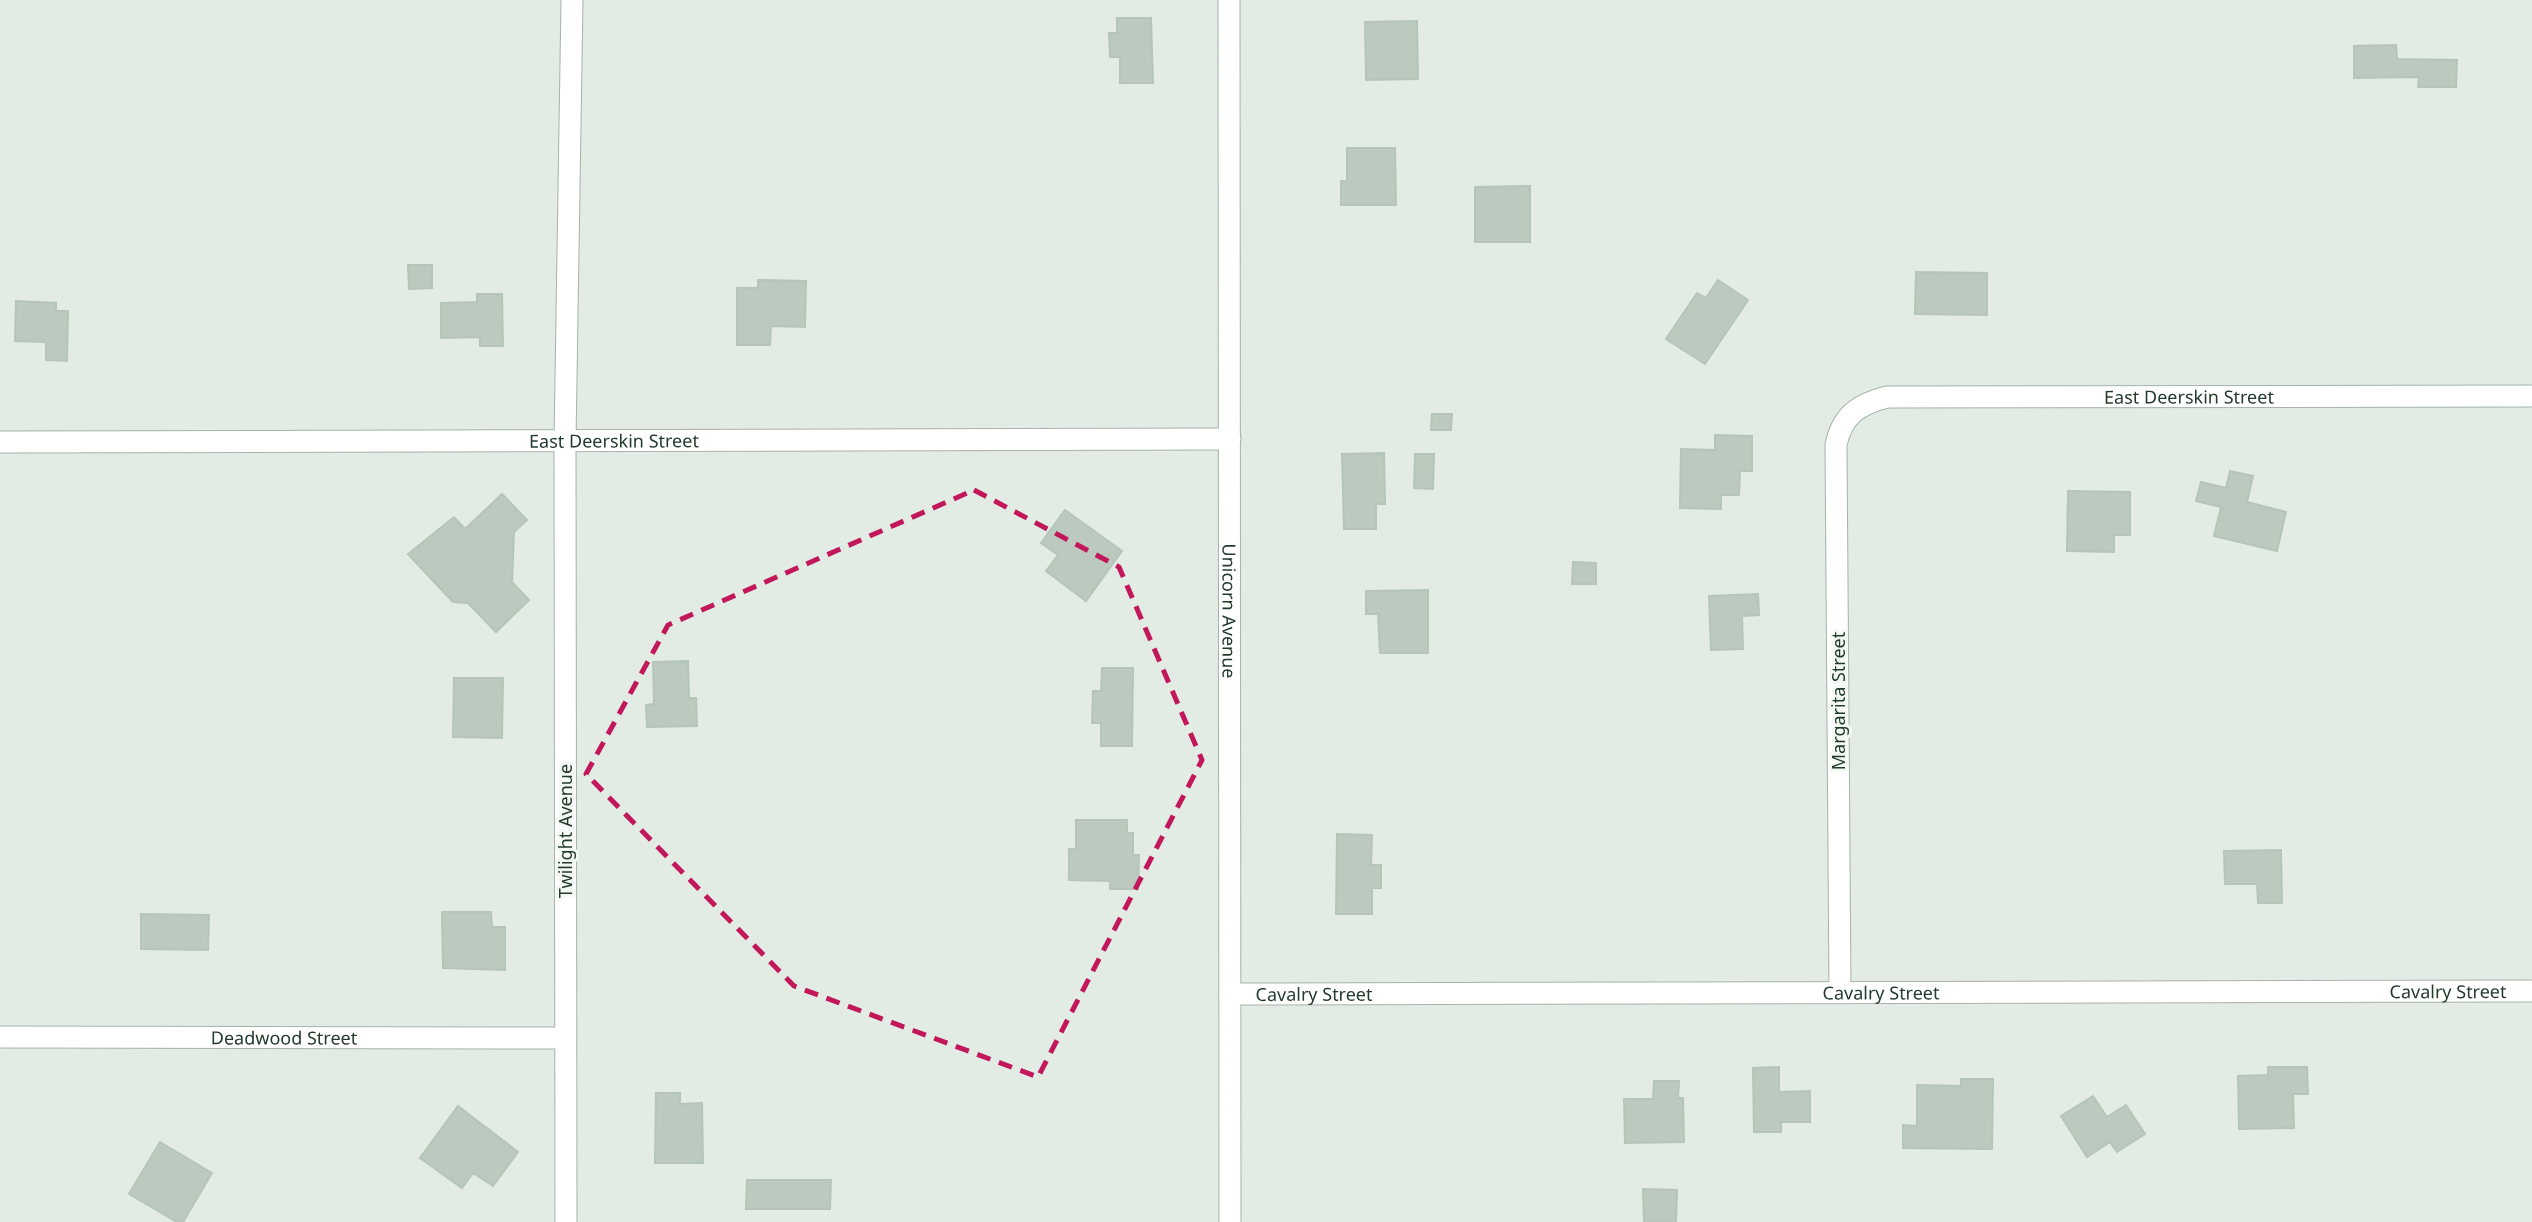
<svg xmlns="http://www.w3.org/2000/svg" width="2532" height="1222" viewBox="0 0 2532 1222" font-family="'Noto Sans',sans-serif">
	<rect width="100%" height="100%" fill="#e2ebe4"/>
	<!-- building -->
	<path fill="#bbc9bf" stroke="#b5c5b9" stroke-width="2" d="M 1117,18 L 1151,18 L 1153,83 L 1120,83 L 1120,57 L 1110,57 L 1109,33 L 1117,33 Z
		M 1417,21 L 1418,79 L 1366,80 L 1365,22 Z
		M 2396,45 L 2397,59 L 2457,60 L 2456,87 L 2418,87 L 2419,77 L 2354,78 L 2354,46 Z
		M 1347,148 L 1395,148 L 1396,205 L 1341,205 L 1341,181 L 1347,181 Z
		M 1530,186 L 1530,242 L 1475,242 L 1475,187 Z
		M 408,265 L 432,265 L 432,288 L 409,289 Z
		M 1916,272 L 1987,273 L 1987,315 L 1915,314 Z
		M 758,280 L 806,281 L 805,327 L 771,326 L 770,345 L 737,345 L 737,288 L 758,288 Z
		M 1718,280 L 1748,300 L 1705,364 L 1666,339 L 1697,293 L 1706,298 Z
		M 477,294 L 502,294 L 503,346 L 480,346 L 480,337 L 441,338 L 441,303 L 477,302 Z
		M 16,301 L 56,303 L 56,311 L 68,311 L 67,361 L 46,360 L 46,342 L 15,341 Z
		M 1432,414 L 1452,414 L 1451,430 L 1431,430 Z
		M 1715,435 L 1752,436 L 1752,471 L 1740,471 L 1739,495 L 1721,495 L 1721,509 L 1680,508 L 1681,449 L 1715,450 Z
		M 1384,453 L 1385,504 L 1376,504 L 1376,529 L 1344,529 L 1342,454 Z
		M 1415,454 L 1434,454 L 1433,489 L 1414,488 Z
		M 2230,471 L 2253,476 L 2247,502 L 2286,512 L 2277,551 L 2214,536 L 2221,507 L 2196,501 L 2201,482 L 2226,488 Z
		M 2068,491 L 2130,492 L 2130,535 L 2114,535 L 2114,552 L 2067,551 Z
		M 502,494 L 527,520 L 514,532 L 512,582 L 529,600 L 496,632 L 468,603 L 453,602 L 408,554 L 454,517 L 465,529 Z
		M 1065,510 L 1122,551 L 1086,601 L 1046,571 L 1058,555 L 1041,543 Z
		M 1573,562 L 1596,563 L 1596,584 L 1572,584 Z
		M 1428,590 L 1428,653 L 1380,653 L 1378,614 L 1366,614 L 1366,591 Z
		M 1758,594 L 1759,615 L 1742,616 L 1743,649 L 1711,650 L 1709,596 Z
		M 688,661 L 689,698 L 696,698 L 697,726 L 647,727 L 646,705 L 654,704 L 653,662 Z
		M 1102,668 L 1133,668 L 1132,746 L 1101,746 L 1101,723 L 1092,723 L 1093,691 L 1101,691 Z
		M 454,678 L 503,678 L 502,738 L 453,737 Z
		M 1076,820 L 1127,820 L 1127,833 L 1133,833 L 1133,855 L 1139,855 L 1138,889 L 1110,889 L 1110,881 L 1069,880 L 1069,849 L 1076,849 Z
		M 1337,834 L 1372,835 L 1371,865 L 1381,865 L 1381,888 L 1372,888 L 1372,914 L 1336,914 Z
		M 2281,850 L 2282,903 L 2258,903 L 2257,884 L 2225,884 L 2224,851 Z
		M 442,912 L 491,912 L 492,927 L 505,927 L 505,970 L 443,968 Z
		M 141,914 L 209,915 L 208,950 L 141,949 Z
		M 1779,1067 L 1779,1092 L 1810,1091 L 1810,1122 L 1781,1122 L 1781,1132 L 1754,1132 L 1753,1068 Z
		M 2268,1067 L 2307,1067 L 2308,1094 L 2293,1094 L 2294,1128 L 2239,1129 L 2238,1076 L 2268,1075 Z
		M 1961,1079 L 1993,1079 L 1992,1149 L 1903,1148 L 1903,1125 L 1917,1126 L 1917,1085 L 1961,1086 Z
		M 1654,1081 L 1679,1081 L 1678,1098 L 1683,1098 L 1684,1142 L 1625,1143 L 1624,1099 L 1653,1099 Z
		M 656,1093 L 680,1093 L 680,1104 L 702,1103 L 703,1163 L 655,1163 Z
		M 2093,1096 L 2107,1117 L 2126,1105 L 2145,1134 L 2117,1152 L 2110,1142 L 2087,1157 L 2061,1116 Z
		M 458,1106 L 518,1152 L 493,1186 L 473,1173 L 462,1188 L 420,1158 Z
		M 160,1142 L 212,1173 L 183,1222 L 177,1222 L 129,1194 Z
		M 747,1180 L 831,1180 L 830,1209 L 746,1209 Z
		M 1643,1189 L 1677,1190 L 1676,1222 L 1644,1222 Z"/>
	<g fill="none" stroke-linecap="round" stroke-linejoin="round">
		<!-- street casing -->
		<g stroke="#a5b3a9" stroke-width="23">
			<g id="street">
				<path id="s1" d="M 1229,0 L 1230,1222"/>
				<path id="s2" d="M 0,442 L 1230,439"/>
				<path id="s3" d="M 1840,992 L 1836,445 C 1842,415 1859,404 1887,397 L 2532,396"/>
				<path id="s4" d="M 1230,994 L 2532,991"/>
				<path id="s5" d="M 0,1037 L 565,1038"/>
				<path d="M 566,1222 L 565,441 L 572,0"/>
			</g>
		</g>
		<!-- street -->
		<use href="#street" stroke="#fff" stroke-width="21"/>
	</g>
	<!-- marked area -->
	<path fill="none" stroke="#c2185b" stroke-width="5" stroke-dasharray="14 9" stroke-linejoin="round" d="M 974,490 L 1119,567 L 1202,760 L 1038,1077 L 794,986 L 586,774 L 668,625 Z"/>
	<g text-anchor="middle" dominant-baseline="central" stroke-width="6" stroke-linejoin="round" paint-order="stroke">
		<!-- street labels -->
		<g font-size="18" fill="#243b2c" stroke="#f3f8f3">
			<text stroke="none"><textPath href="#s3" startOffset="924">East Deerskin Street</textPath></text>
			<text stroke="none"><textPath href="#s2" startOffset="614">East Deerskin Street</textPath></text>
			<text stroke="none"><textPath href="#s1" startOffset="611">Unicorn Avenue</textPath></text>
			<text transform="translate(1838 701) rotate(-90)">Margarita Street</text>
			<text transform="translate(565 831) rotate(-90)">Twilight Avenue</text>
			<text stroke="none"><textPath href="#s4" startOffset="1218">Cavalry Street</textPath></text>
			<text stroke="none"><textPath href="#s4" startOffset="651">Cavalry Street</textPath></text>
			<text stroke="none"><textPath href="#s4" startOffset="84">Cavalry Street</textPath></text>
			<text stroke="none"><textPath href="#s5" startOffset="284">Deadwood Street</textPath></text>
		</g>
	</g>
</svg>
